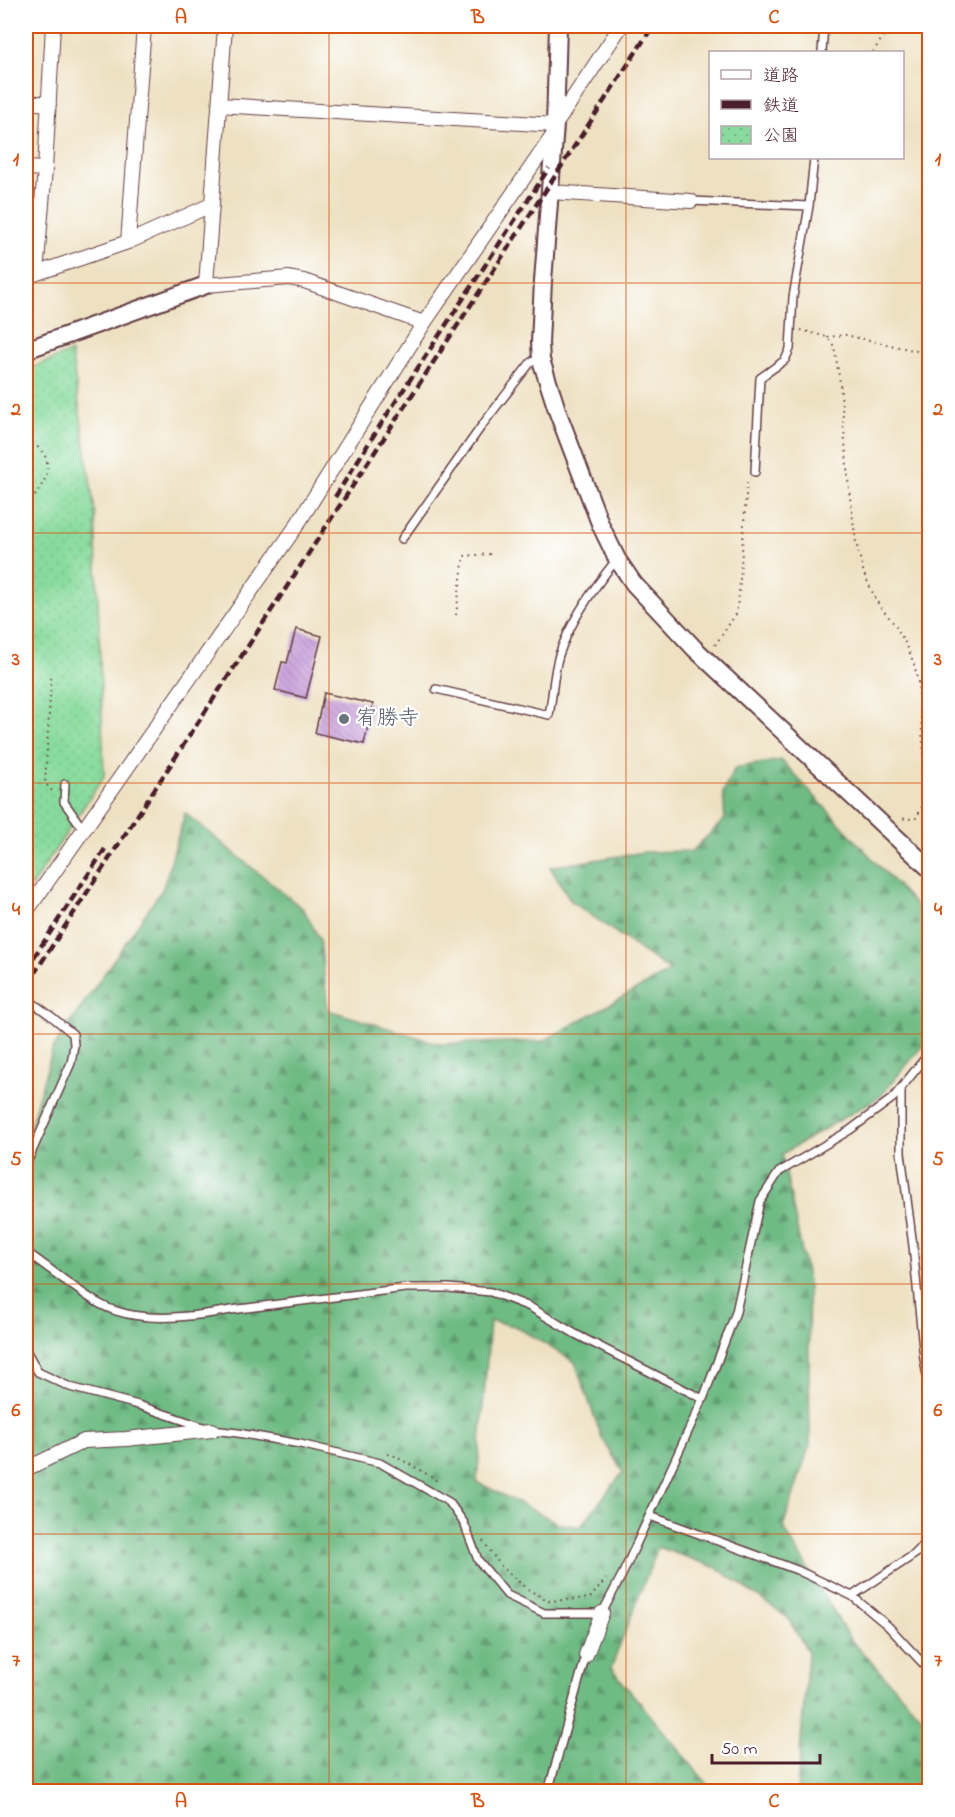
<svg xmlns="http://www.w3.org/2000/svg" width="955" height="1817" viewBox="0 0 955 1817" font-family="'Indie Flower','Klee One',sans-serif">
	<defs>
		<pattern id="forest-firs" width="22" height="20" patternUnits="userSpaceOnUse" patternTransform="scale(1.5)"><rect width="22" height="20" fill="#6ebb84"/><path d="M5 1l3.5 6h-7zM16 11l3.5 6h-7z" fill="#5c976c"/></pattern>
		<pattern id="park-dots" width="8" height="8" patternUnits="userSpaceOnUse" patternTransform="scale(1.5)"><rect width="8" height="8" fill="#88db9d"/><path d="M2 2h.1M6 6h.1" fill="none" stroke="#77bc87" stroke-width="1.8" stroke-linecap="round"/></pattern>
		<pattern id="building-back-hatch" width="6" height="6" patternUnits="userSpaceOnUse" patternTransform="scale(1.5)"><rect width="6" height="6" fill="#c598d9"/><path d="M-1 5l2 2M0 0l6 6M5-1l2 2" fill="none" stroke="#a27bb0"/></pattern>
	</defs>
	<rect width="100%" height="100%" fill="#fff"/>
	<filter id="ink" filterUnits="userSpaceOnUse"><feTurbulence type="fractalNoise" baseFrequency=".0167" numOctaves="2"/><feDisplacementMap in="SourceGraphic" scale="12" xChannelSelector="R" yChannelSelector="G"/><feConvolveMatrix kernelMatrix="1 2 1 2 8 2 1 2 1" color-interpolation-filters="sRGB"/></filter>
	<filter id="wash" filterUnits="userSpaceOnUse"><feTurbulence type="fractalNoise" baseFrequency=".008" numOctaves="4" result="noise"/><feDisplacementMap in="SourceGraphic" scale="24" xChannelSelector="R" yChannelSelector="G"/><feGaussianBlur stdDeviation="1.35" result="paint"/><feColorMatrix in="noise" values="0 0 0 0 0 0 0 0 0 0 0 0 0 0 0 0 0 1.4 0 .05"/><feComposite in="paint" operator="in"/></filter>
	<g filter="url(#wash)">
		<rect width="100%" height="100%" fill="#eee1c2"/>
		<!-- forest -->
		<path fill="url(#forest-firs)" stroke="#5c6d58" stroke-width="1.5" fill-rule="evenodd" d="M 781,760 L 929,920 L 929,1038 L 881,1096 L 782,1154 L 808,1282 L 810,1444 L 783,1527 L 850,1639 L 929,1725 L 929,1791 L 795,1791 L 797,1790 L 808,1652 L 788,1618 L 717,1568 L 658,1547 L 611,1668 L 713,1791 L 26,1792 L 26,1138 L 53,1048 L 163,888 L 185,813 L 304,910 L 320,940 L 328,1010 L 440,1044 L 543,1041 L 670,971 L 571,901 L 550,867 L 644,852 L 692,851 L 725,819 L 723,792 L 735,768 ZM 490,1321 L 515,1326 L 575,1362 L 602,1438 L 623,1472 L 580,1527 L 558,1523 L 477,1482 Z"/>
		<!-- park -->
		<path fill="url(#park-dots)" stroke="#697d64" stroke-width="1.5" d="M 71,352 L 95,513 L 104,776 L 26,894 L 26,370 Z"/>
		<g id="blocks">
			<!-- building -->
			<path fill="url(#building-back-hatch)" d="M 296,629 L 322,636 L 306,698 L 275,690 L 282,662 L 287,663 Z
				M 324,693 L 373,704 L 364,744 L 315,733 Z"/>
		</g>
	</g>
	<g filter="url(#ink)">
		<use href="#blocks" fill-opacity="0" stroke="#633c42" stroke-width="1.5"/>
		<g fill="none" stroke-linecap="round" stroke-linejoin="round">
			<!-- service casing -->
			<g stroke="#633c42" stroke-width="10">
				<path id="service" d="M 822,52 L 824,26
					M 691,201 L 809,206
					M 755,472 L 760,378 L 785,360 L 790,349 L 793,297 L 809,206 L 814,158
					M 402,539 L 483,424 L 531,362 L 541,360
					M 436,689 L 549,715 C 553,695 553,674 559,655 C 570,622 595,586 617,559
					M 65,784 L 64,802 L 83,829
					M 26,998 L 51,1016 L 73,1034 L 74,1045 L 71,1063 L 26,1165
					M 901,1088 L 901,1153 L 913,1246 L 924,1359 L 930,1394
					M 26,1252 C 50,1268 73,1288 98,1303 C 136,1325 191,1317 231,1310 L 406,1288 L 448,1288 L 491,1292 L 530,1307 L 577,1335 L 703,1399
					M 26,1350 L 38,1372 L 70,1387 L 138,1405 L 212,1430 L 238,1433 L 300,1444 L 380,1463 L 449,1502 L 464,1523 L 478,1560 L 507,1595 L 544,1613 L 602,1613 L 623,1573 L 703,1399 L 736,1312 L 760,1201 L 779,1172 L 850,1130 L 893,1098 L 930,1052
					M 650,1516 L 797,1570 L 852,1596 L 888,1626 L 930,1671
					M 852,1596 L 915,1554 L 930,1538
					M 548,1792 L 586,1655"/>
			</g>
			<!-- minor casing -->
			<g stroke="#633c42" stroke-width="16">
				<path id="minor" d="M 225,26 L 206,285 L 289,278 L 304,281 L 424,323
					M 26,102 L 49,104
					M 219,105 L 555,125 L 621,26
					M 26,168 L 45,169
					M 550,192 L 691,201
					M 128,242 L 144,26
					M 36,273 L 45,169 L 53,26
					M 26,277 L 128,242 L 211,205
					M 26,912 L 295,528 L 424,323 L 554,134
					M 26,1469 L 84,1441 L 126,1439 L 212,1430
					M 586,1655 L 602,1613"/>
			</g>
			<!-- tertiary casing -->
			<g stroke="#633c42" stroke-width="20">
				<path id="tertiary" d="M 558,26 L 555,125 L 543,281 L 540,343 L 541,360 L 558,413 L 601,526 L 617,559 L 634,584 L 695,649 L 930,869
					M 26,350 L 206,285"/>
			</g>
			<!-- path -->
			<path stroke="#633c42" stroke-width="2" stroke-dasharray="1.5 4.5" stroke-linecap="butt" d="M 873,52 L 890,26
				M 801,330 L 827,337 L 834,346 L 840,382 L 849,490 L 856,542 L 864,574 L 877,602 L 895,625 L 907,646 L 914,664 L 918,682 L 925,767 L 922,807 L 916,818 L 908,819 L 899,818
				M 827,337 L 846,335 L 930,354
				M 26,443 C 42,444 51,460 46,476 C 42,487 32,499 26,510
				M 456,615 L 464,556 L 491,554
				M 715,645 L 736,614 L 739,593 L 747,482 L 750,479
				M 26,664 L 32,664
				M 51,678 L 45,783 L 54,793
				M 918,682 L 930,691
				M 388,1454 L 395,1456 L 434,1478 L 437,1482
				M 483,1541 L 501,1566 L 527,1589 L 549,1601 L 590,1598 L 606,1579"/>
			<!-- service -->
			<use href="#service" stroke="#fff" stroke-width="7"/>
			<!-- minor -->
			<use href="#minor" stroke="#fff" stroke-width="14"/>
			<!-- tertiary -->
			<use href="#tertiary" stroke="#fff" stroke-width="16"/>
			<!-- rail -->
			<path stroke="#4a1f2b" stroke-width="4.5" stroke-dasharray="9 4.5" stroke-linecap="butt" d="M 335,497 L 377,430 L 549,168
				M 26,969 L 105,849
				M 26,986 L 653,26"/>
		</g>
	</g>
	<!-- grid -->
	<path fill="none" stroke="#d8530f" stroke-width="1.5" stroke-opacity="0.55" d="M 329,26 L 329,1792M 626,26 L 626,1792M 26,283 L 930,283M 26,533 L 930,533M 26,783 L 930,783M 26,1034 L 930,1034M 26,1284 L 930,1284M 26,1534 L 930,1534"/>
	<!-- markers -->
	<circle fill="#6b7280" stroke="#fff" stroke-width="2" cx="344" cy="719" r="6"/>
	<g text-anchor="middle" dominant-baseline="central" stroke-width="4.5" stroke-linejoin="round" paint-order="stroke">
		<!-- worship labels -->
		<g font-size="21" fill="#5b616d" stroke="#fff" text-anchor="start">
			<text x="356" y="719">宥勝寺</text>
		</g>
	</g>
	<!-- margin -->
	<rect width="955" height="1817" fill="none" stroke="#fff" stroke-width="66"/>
	<!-- legend -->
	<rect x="709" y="51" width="195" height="108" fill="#ffffff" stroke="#b7a5aa" stroke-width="1.5"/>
	<rect x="721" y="70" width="30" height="9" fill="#ffffff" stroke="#b7a5aa" stroke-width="1.5"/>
	<text x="763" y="81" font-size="18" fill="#4a1f2b">道路</text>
	<rect x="721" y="100" width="30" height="9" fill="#4a1f2b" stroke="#b7a5aa" stroke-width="1.5"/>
	<text x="763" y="111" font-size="18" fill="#4a1f2b">鉄道</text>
	<rect x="721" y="126" width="30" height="18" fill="url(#park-dots)" stroke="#b7a5aa" stroke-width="1.5"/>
	<text x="763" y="141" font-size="18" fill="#4a1f2b">公園</text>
	<!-- scale -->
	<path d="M712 1754v9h108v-9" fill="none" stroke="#4a1f2b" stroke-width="3"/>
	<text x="721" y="1754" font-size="18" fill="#4a1f2b" stroke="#ffffff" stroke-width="4.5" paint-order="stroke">50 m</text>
	<rect x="33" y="33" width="889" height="1751" fill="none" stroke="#d8530f" stroke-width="2"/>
	<g font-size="20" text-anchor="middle" font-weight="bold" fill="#d8530f">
		<text x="181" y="23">A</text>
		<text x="478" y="23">B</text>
		<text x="774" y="23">C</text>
		<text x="16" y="165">1</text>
		<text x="938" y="165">1</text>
		<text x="16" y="415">2</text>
		<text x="938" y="415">2</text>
		<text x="16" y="665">3</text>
		<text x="938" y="665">3</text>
		<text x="16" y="915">4</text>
		<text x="938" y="915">4</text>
		<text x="16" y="1165">5</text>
		<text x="938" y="1165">5</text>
		<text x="16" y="1416">6</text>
		<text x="938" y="1416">6</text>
		<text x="16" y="1666">7</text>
		<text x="938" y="1666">7</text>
		<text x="181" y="1807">A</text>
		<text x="478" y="1807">B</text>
		<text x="774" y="1807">C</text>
	</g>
</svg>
